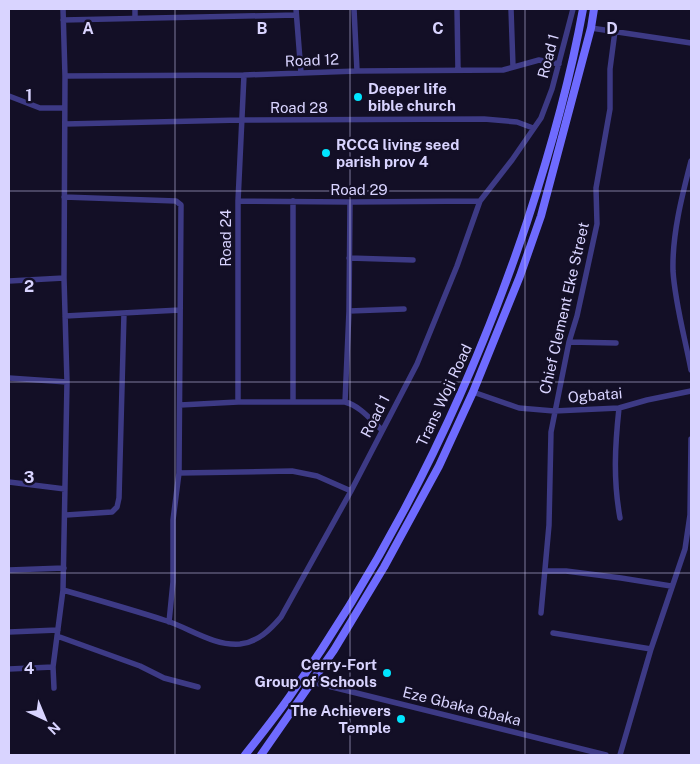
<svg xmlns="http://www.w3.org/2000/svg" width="700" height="764" viewBox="0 0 700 764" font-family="'Public Sans',sans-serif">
	<rect width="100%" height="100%" fill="#130f26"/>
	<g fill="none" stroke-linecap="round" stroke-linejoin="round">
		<!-- street -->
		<path stroke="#3d3a85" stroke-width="5.5" d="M 296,9 L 301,73
			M 354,9 L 357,71
			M 457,9 L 458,70
			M 511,9 L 513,67
			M 135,18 L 135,9
			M 63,20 L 296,15
			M 591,28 L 691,43
			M 65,76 L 244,75 L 357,71 L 503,70 L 539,60 L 559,64
			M 9,96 L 40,108 L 64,108
			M 65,124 L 241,120 L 484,119 L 517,122 L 533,128
			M 691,161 C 682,196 672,234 673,271 C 675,303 685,338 691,370
			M 64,197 L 176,201 L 181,205 L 179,473 L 173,520 L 173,582 L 169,622
			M 238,201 L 350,202 L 480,201
			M 349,258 L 413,260
			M 9,281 L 64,278
			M 349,311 L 404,309
			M 65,316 L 180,310
			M 569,342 L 616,343
			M 9,378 L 67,382
			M 473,392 L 519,408 L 554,411 L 619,408 L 647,400 L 691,391
			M 238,402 L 238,201 L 244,75
			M 293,402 L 293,201
			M 345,402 L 349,311 L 350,202
			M 180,405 L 238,402 L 345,402 C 360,406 370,419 382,430
			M 619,408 C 615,446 613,479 620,518
			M 179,473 L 292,471 L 317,476 L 351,491
			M 9,482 L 65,489
			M 66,515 L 112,512 L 117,507 L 119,498 L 124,313
			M 9,570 L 64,568
			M 546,571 L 566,571 L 621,578 L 671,586
			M 63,590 C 98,600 133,610 167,621 C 191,629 214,646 240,644 C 258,642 270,630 281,617 L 351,491 L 417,364 L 457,266 L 480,201 L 512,160 L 541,118 L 552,89 L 573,9
			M 541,613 L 549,525 L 551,432 L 569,342 L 577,316 L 597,224 L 596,188 L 610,109 L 610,69 L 615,31
			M 9,632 L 58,630
			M 553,633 L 651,649
			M 57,636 L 140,666 L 164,678 L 198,687
			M 9,669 L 53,667
			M 312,682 L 606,755
			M 54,688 L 53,667 L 63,590 L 67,382 L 64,278 L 65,76 L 63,9
			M 620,755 L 651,649 L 685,549 L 690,515 L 691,439"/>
		<!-- secondary -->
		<path stroke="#6f6bff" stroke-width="8" d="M 245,755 C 260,736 276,716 290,696 C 392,551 471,390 527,222 C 550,152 570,81 583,9
			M 261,755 L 334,650 L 384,567 L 439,466 L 473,392 L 520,276 L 541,216 L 591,28 L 594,9"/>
	</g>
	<!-- grid -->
	<path fill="none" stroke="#d9d4ff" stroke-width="1" stroke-opacity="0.55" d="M 175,9 L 175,755M 350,9 L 350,755M 525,9 L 525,755M 9,191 L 691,191M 9,382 L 691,382M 9,573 L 691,573"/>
	<!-- markers -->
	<g fill="#00e5ff" stroke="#130f26" stroke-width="2">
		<circle cx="358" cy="97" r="5"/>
		<circle cx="326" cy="153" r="5"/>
		<circle cx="387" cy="673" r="5"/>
		<circle cx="401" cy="719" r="5"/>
	</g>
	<g text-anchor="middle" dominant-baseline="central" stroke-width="5" stroke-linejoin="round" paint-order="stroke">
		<!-- street labels -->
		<g font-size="15" fill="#d9d4ff" stroke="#130f26">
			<text transform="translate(548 56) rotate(-75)">Road 1</text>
			<text transform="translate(312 60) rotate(-2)">Road 12</text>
			<text x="299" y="107">Road 28</text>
			<text x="359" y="189">Road 29</text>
			<text transform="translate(225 238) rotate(-90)">Road 24</text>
			<text transform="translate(564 308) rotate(-77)">Chief Clement Eke Street</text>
			<text transform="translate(444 395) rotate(-65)">Trans Woji Road</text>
			<text transform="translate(595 395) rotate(-5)">Ogbatai</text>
			<text transform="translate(375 416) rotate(-63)">Road 1</text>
			<text transform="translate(462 706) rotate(14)">Eze Gbaka Gbaka</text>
		</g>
		<!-- poi labels -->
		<g font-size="15" font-weight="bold" fill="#d9d4ff" stroke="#130f26" text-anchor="start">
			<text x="368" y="88">Deeper life<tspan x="368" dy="17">bible church</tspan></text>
			<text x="336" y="144">RCCG living seed<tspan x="336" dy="17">parish prov 4</tspan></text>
			<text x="377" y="664" text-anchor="end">Cerry-Fort<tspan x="377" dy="17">Group of Schools</tspan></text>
			<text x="391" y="710" text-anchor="end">The Achievers<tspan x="391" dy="17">Temple</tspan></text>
		</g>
	</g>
	<g font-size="16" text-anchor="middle" font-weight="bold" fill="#d9d4ff" stroke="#130f26" stroke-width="5" stroke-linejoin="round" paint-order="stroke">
		<text x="88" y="34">A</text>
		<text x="262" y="34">B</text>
		<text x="438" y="34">C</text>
		<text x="612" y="34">D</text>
		<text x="29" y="101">1</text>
		<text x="29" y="292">2</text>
		<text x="29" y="483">3</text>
		<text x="29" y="674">4</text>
	</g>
	<!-- border -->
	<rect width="700" height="764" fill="none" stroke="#d9d4ff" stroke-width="20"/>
	<!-- north arrow -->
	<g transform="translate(45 719) rotate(136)" stroke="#130f26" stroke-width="4" paint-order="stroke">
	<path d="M0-4L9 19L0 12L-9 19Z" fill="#d9d4ff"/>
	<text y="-8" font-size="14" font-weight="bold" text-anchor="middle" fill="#d9d4ff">N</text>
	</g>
</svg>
